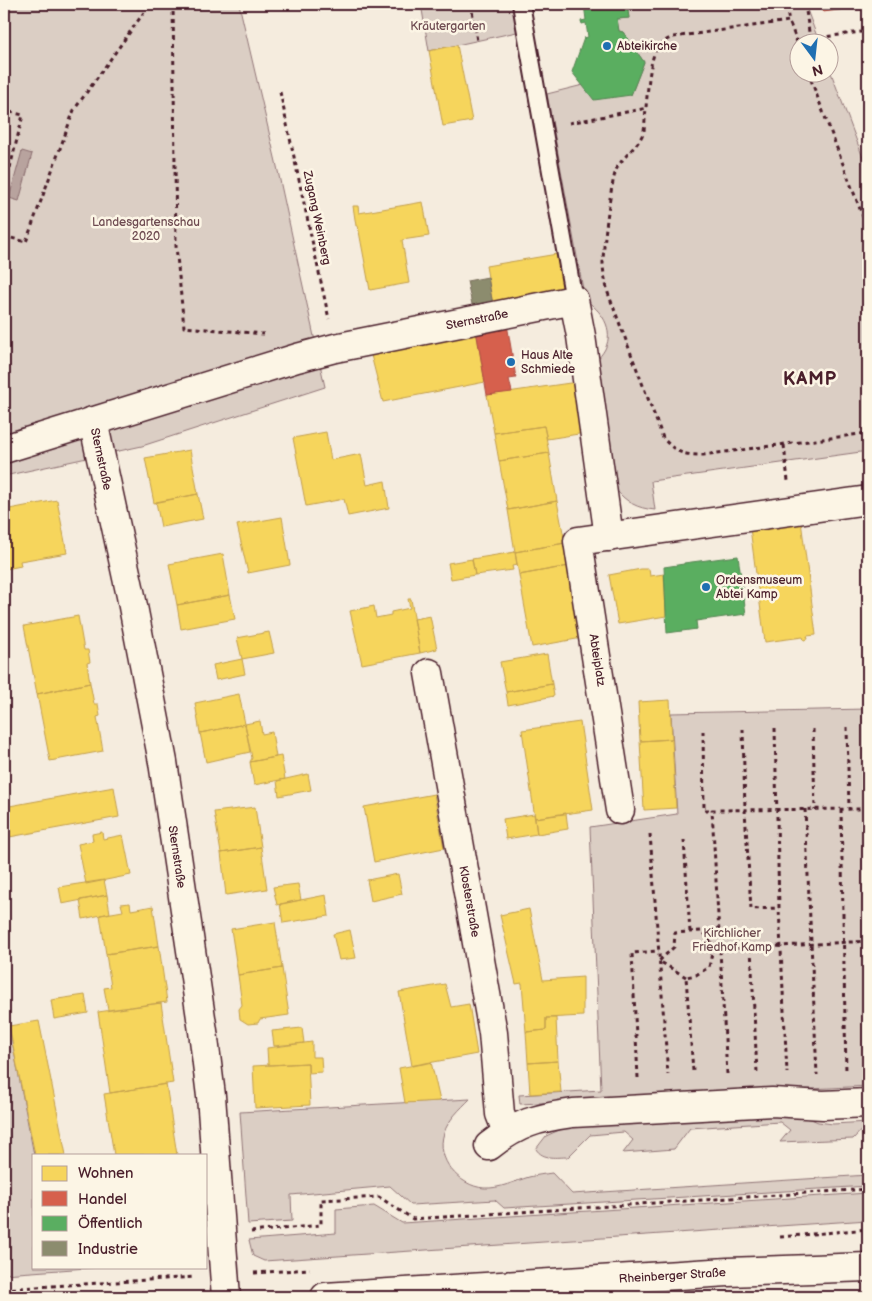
<svg xmlns="http://www.w3.org/2000/svg" width="872" height="1301" viewBox="0 0 872 1301" font-family="'Balsamiq Sans',sans-serif">
	<rect width="100%" height="100%" fill="#f5ecde"/>
	<filter id="ink" filterUnits="userSpaceOnUse"><feTurbulence type="fractalNoise" baseFrequency=".02" numOctaves="2"/><feDisplacementMap in="SourceGraphic" scale="10" xChannelSelector="R" yChannelSelector="G"/><feConvolveMatrix kernelMatrix="1 2 1 2 8 2 1 2 1" color-interpolation-filters="sRGB"/></filter>
	<g filter="url(#ink)">
		<!-- green -->
		<path fill="#dbcec4" stroke="#927678" d="M 4,4 L 239,4 L 276,162 L 325,387 L 142,446 L 4,476 Z
			M 421,4 L 521,4 L 526,30 L 429,51 Z
			M 627,4 L 773,4 L 774,9 L 797,5 L 806,7 L 819,42 L 800,42 L 800,72 L 830,72 L 830,70 L 868,171 L 868,451 L 651,481 L 655,510 C 636,508 628,503 615,489 L 595,362 C 599,358 603,353 605,349 C 615,329 601,310 585,300 L 547,94 L 583,85 L 631,95 L 644,62 L 623,32 L 619,31 L 617,19 L 629,18 Z
			M 868,709 L 868,1086 L 520,1104 L 519,1095 L 601,1090 L 590,827 L 677,814 L 671,713 Z
			M 4,999 L 34,1155 L 34,1267 L 101,1267 L 4,1274 Z
			M 470,1099 C 460,1109 448,1120 444,1133 C 435,1159 459,1186 484,1188 C 500,1189 515,1181 529,1177 C 537,1175 545,1174 552,1173 L 572,1194 L 868,1175 L 868,1186 L 504,1208 L 495,1200 L 411,1205 L 390,1186 L 291,1195 L 292,1221 L 248,1224 L 240,1112 Z
			M 772,1113 L 806,1117 L 818,1122 L 833,1124 L 868,1122 L 868,1123 L 853,1139 L 780,1142 L 790,1130 L 780,1122 L 690,1128 L 674,1149 L 623,1153 L 633,1140 L 624,1132 L 590,1135 L 568,1157 C 556,1157 543,1160 536,1149 L 546,1136 L 568,1126 Z
			M 868,1193 L 868,1220 L 264,1261 L 253,1256 L 249,1240 L 336,1233 L 336,1209 L 374,1206 L 402,1223 Z
			M 868,1293 L 868,1297 L 769,1297 Z"/>
		<!-- water -->
		<path fill="#b8a39e" stroke="#8c6e70" d="M 22,151 L 32,154 L 19,201 L 9,198 Z"/>
		<!-- homes -->
		<path fill="#f6d55c" stroke="#c29e4d" d="M 457,45 L 472,121 L 443,126 L 429,51 Z
			M 423,202 L 429,236 L 402,240 L 409,283 L 370,290 L 358,226 L 356,226 L 353,206 L 358,206 L 359,213 Z
			M 557,254 L 564,292 L 493,305 L 486,266 Z
			M 476,330 L 485,382 L 383,402 L 371,355 Z
			M 577,382 L 585,433 L 547,439 L 544,426 L 494,433 L 487,395 Z
			M 544,426 L 549,453 L 499,461 L 494,433 Z
			M 326,432 L 331,460 L 361,454 L 367,485 L 385,481 L 389,508 L 348,516 L 344,499 L 306,506 L 293,438 Z
			M 190,450 L 198,494 L 154,503 L 145,458 Z
			M 549,453 L 557,501 L 508,510 L 499,461 Z
			M 198,494 L 203,519 L 161,527 L 156,502 Z
			M 57,500 L 67,553 L 20,561 L 21,566 L 6,569 L 4,564 L 4,510 Z
			M 557,501 L 565,543 L 515,552 L 508,510 Z
			M 282,517 L 290,565 L 248,573 L 237,525 Z
			M 801,521 L 816,635 L 807,636 L 808,639 L 804,640 L 803,637 L 765,642 L 750,528 Z
			M 565,543 L 569,566 L 519,575 L 515,552 Z
			M 515,552 L 517,565 L 512,566 L 513,570 L 475,575 L 472,559 Z
			M 223,554 L 230,595 L 177,605 L 169,564 Z
			M 472,559 L 475,575 L 451,579 L 448,563 Z
			M 569,566 L 582,638 L 532,647 L 519,575 Z
			M 641,569 L 649,569 L 650,576 L 664,574 L 666,616 L 618,624 L 609,575 Z
			M 230,595 L 235,619 L 181,629 L 177,605 Z
			M 408,599 L 411,599 L 420,653 L 362,664 L 350,611 L 374,606 L 376,618 L 391,615 L 391,612 L 410,608 Z
			M 78,616 L 84,650 L 88,650 L 90,662 L 87,663 L 90,683 L 37,694 L 24,626 Z
			M 430,616 L 437,649 L 420,653 L 414,619 Z
			M 269,632 L 274,653 L 242,659 L 237,638 Z
			M 547,654 L 552,684 L 506,692 L 500,662 Z
			M 242,659 L 245,674 L 216,680 L 213,665 Z
			M 90,683 L 94,704 L 98,704 L 100,716 L 97,717 L 103,751 L 50,761 L 37,694 Z
			M 552,684 L 554,696 L 508,705 L 506,692 Z
			M 239,694 L 245,724 L 200,733 L 195,703 Z
			M 670,700 L 672,739 L 640,741 L 638,702 Z
			M 260,721 L 262,734 L 272,732 L 276,757 L 250,762 L 252,758 L 245,724 Z
			M 580,722 L 593,810 L 535,818 L 522,730 Z
			M 245,724 L 250,752 L 206,762 L 200,733 Z
			M 672,739 L 676,808 L 644,810 L 640,741 Z
			M 281,756 L 285,779 L 254,785 L 250,762 Z
			M 308,774 L 311,790 L 279,796 L 277,781 Z
			M 114,787 L 119,817 L 4,838 L 4,807 Z
			M 434,794 L 444,848 L 374,862 L 364,807 Z
			M 255,807 L 261,847 L 221,853 L 214,812 Z
			M 566,813 L 568,829 L 537,834 L 535,818 Z
			M 534,814 L 537,834 L 506,839 L 503,819 Z
			M 102,832 L 103,839 L 123,835 L 131,875 L 86,884 L 78,844 L 93,841 L 92,834 Z
			M 261,847 L 267,889 L 226,895 L 221,853 Z
			M 398,874 L 402,894 L 371,901 L 367,880 Z
			M 104,880 L 107,895 L 62,904 L 59,887 Z
			M 298,884 L 301,900 L 277,905 L 273,887 Z
			M 107,895 L 110,913 L 83,919 L 80,900 Z
			M 326,895 L 329,916 L 283,923 L 280,904 Z
			M 130,903 L 131,910 L 153,906 L 159,946 L 106,954 L 100,915 L 123,911 L 121,904 Z
			M 529,909 L 543,980 L 583,977 L 583,1016 L 546,1018 L 546,1030 L 526,1032 L 522,983 L 516,984 L 500,915 Z
			M 275,922 L 282,968 L 238,975 L 231,929 Z
			M 350,930 L 356,958 L 339,960 L 333,934 Z
			M 159,946 L 167,1002 L 108,1010 L 104,988 L 111,987 L 106,954 Z
			M 282,968 L 289,1015 L 260,1019 L 258,1023 L 248,1024 L 240,1019 L 239,1009 L 242,1005 L 238,975 Z
			M 445,984 L 451,1007 L 469,1004 L 477,1054 L 412,1066 L 399,992 Z
			M 85,995 L 88,1013 L 54,1019 L 51,1000 Z
			M 161,1003 L 173,1083 L 110,1093 L 98,1012 Z
			M 546,1018 L 556,1018 L 558,1061 L 528,1063 L 526,1032 L 546,1030 Z
			M 39,1021 L 66,1155 L 35,1155 L 9,1026 Z
			M 302,1028 L 304,1043 L 274,1046 L 272,1031 Z
			M 312,1042 L 312,1057 L 321,1057 L 322,1072 L 308,1073 L 308,1063 L 268,1065 L 267,1048 Z
			M 558,1061 L 561,1092 L 530,1094 L 528,1063 Z
			M 431,1062 L 440,1101 L 405,1103 L 399,1068 Z
			M 308,1063 L 310,1105 L 255,1108 L 253,1066 Z
			M 166,1084 L 177,1155 L 114,1155 L 104,1094 Z"/>
		<!-- shops -->
		<path fill="#d6604d" stroke="#ac4c43" d="M 821,4 L 868,4 L 868,6 L 823,12 Z
			M 507,324 L 516,378 L 509,379 L 512,392 L 487,395 L 476,330 Z"/>
		<!-- public -->
		<path fill="#5aae61" stroke="#558351" d="M 578,4 L 627,4 L 629,18 L 617,19 L 619,31 L 623,32 L 644,62 L 631,95 L 594,100 L 572,72 L 584,38 L 588,37 L 586,23 L 582,24 L 581,21 L 586,20 L 584,4 L 578,6 Z
			M 773,4 L 796,4 L 797,5 L 773,9 Z
			M 738,556 L 746,614 L 696,621 L 697,629 L 667,633 L 664,567 L 684,564 L 684,563 Z"/>
		<!-- industry -->
		<path fill="#8c8c6e" stroke="#786b5a" d="M 488,277 L 493,305 L 473,309 L 467,281 Z"/>
		<g fill="none" stroke-linecap="round" stroke-linejoin="round">
			<!-- lane casing -->
			<g stroke="#4a1f2b" stroke-width="20">
				<path id="lane" d="M 521,4 L 574,300"/>
			</g>
			<!-- street casing -->
			<g stroke="#4a1f2b" stroke-width="31">
				<g id="street">
					<path id="s1" d="M 93,421 L 131,596 L 163,762 L 203,1031 L 211,1096 L 226,1297"/>
					<path id="s2" d="M 4,449 L 297,358 L 335,348 L 574,300 L 581,336 L 609,537"/>
					<path id="s3" d="M 429,673 L 493,1033 L 500,1114 L 507,1132"/>
					<path d="M 620,810 L 578,541 L 868,500"/>
					<path d="M 489,1146 C 518,1123 537,1118 573,1113 L 772,1102 L 823,1105 L 868,1103"/>
				</g>
			</g>
			<!-- secondary casing -->
			<g stroke="#4a1f2b" stroke-width="31">
				<g id="secondary">
					<path id="s4" d="M 325,1297 L 728,1272 L 868,1267"/>
				</g>
			</g>
			<!-- path -->
			<path stroke="#4a1f2b" stroke-width="3" stroke-dasharray="4 4" stroke-linecap="butt" d="M 173,4 L 176,246 L 184,327 L 264,334
				M 439,4 L 448,4
				M 471,4 L 477,41
				M 805,4 L 810,39
				M 786,7 L 789,21
				M 796,41 L 868,31
				M 800,50 L 789,21 L 673,37 C 665,40 659,44 655,52 C 648,67 646,112 644,131 C 639,146 625,154 617,168 C 611,179 603,247 603,263 C 603,273 606,283 608,293 L 663,438 C 676,453 683,455 703,455 L 868,433
				M 808,72 L 868,230
				M 280,92 L 329,319
				M 569,123 L 647,108
				M 4,127 L 10,112 L 23,115 L 4,192
				M 4,236 L 26,242 L 74,110 L 150,4
				M 784,445 L 788,481
				M 847,727 L 849,809
				M 775,728 L 779,908 L 787,1073
				M 743,729 L 745,810 L 751,909 L 779,908
				M 813,729 L 815,810
				M 703,731 L 704,810 L 712,810
				M 805,809 L 817,1075
				M 841,809 L 846,1073
				M 650,834 L 668,1075
				M 684,840 L 690,932
				M 751,948 L 757,1073
				M 713,950 L 868,941
				M 686,977 L 659,961 L 674,947 L 675,933 L 702,931 C 715,944 713,949 709,967 L 696,975 L 686,977 L 693,1071
				M 727,1074 L 712,810 L 868,809
				M 638,1078 L 632,953 L 659,951
				M 251,1232 L 321,1225 L 321,1200 L 379,1197 L 413,1219 L 868,1189
				M 780,1237 L 868,1229
				M 254,1273 L 310,1269
				M 4,1289 L 195,1277"/>
			<!-- lane -->
			<use href="#lane" stroke="#fcf5e5" stroke-width="16"/>
			<!-- street -->
			<use href="#street" stroke="#fcf5e5" stroke-width="28"/>
			<!-- secondary -->
			<use href="#secondary" stroke="#fcf5e5" stroke-width="28"/>
		</g>
	</g>
	<!-- markers -->
	<g fill="#1f6fb2" stroke="#fcf5e5" stroke-width="2">
		<circle cx="607" cy="46" r="5"/>
		<circle cx="511" cy="362" r="5"/>
		<circle cx="706" cy="587" r="5"/>
	</g>
	<g text-anchor="middle" dominant-baseline="central" stroke-width="5" stroke-linejoin="round" paint-order="stroke">
		<!-- park labels -->
		<g font-size="12" fill="#6e4b51" stroke="#fcf5e5">
			<text x="448" y="26">Kräutergarten</text>
			<text x="146" y="222">Landesgartenschau<tspan x="146" dy="14">2020</tspan></text>
			<text x="732" y="933">Kirchlicher<tspan x="732" dy="14">Friedhof Kamp</tspan></text>
		</g>
		<!-- poi labels -->
		<g font-size="12" fill="#4a1f2b" stroke="#fcf5e5" text-anchor="start">
			<text x="617" y="46">Abteikirche</text>
			<text x="521" y="355">Haus Alte<tspan x="521" dy="14">Schmiede</tspan></text>
			<text x="716" y="580">Ordensmuseum<tspan x="716" dy="14">Abtei Kamp</tspan></text>
		</g>
		<!-- street labels -->
		<g font-size="12" fill="#4a1f2b" stroke="#fcf5e5">
			<text transform="translate(317 218) rotate(78)">Zugang Weinberg</text>
			<text stroke="none"><textPath href="#s2" startOffset="491">Sternstraße</textPath></text>
			<text stroke="none"><textPath href="#s1" startOffset="39">Sternstraße</textPath></text>
			<text transform="translate(597 660) rotate(81)">Abteiplatz</text>
			<text stroke="none"><textPath href="#s1" startOffset="444">Sternstraße</textPath></text>
			<text stroke="none"><textPath href="#s3" startOffset="232">Klosterstraße</textPath></text>
			<text stroke="none"><textPath href="#s4" startOffset="348">Rheinberger Straße</textPath></text>
		</g>
		<!-- district labels -->
		<g font-size="18" font-weight="bold" letter-spacing="1" fill="#4a1f2b" stroke="#fcf5e5">
			<text x="810" y="379">KAMP</text>
		</g>
	</g>
	<!-- margin -->
	<rect width="872" height="1301" fill="none" stroke="#fcf5e5" stroke-width="20"/>
	<rect x="10" y="10" width="852" height="1281" fill="none" stroke="#4a1f2b" stroke-width="2" filter="url(#ink)"/>
	<!-- legend -->
	<rect x="32" y="1154" width="175" height="115" fill="#fcf5e5" stroke="#b59f9b"/>
	<rect x="42" y="1166" width="25" height="15" fill="#f6d55c" stroke="#b59f9b"/>
	<text x="78" y="1178" font-size="15" fill="#4a1f2b">Wohnen</text>
	<rect x="42" y="1191" width="25" height="15" fill="#d6604d" stroke="#b59f9b"/>
	<text x="78" y="1204" font-size="15" fill="#4a1f2b">Handel</text>
	<rect x="42" y="1216" width="25" height="15" fill="#5aae61" stroke="#b59f9b"/>
	<text x="78" y="1228" font-size="15" fill="#4a1f2b">Öffentlich</text>
	<rect x="42" y="1241" width="25" height="15" fill="#8c8c6e" stroke="#b59f9b"/>
	<text x="78" y="1254" font-size="15" fill="#4a1f2b">Industrie</text>
	<!-- north arrow -->
	<g transform="translate(814 58) rotate(165)"><circle r="24" fill="#fcf5e5" stroke="#b59f9b"/>
	<path d="M0-4L9 19L0 12L-9 19Z" fill="#1f6fb2"/>
	<text y="-8" font-size="14" font-weight="bold" text-anchor="middle" fill="#4a1f2b">N</text>
	</g>
</svg>
